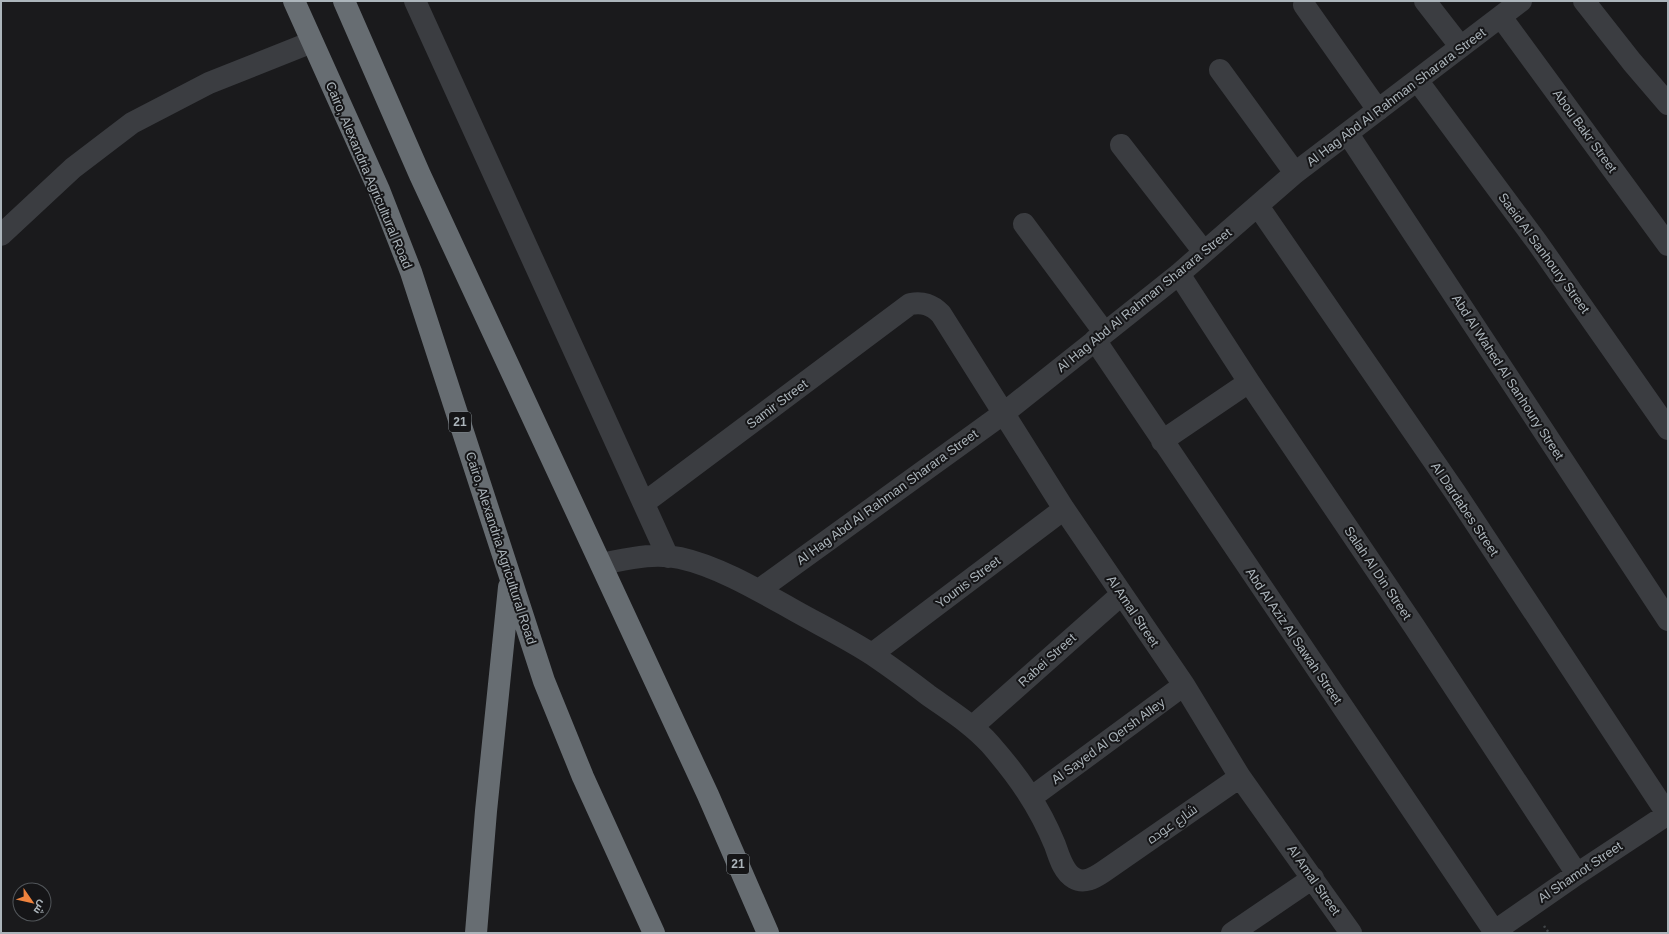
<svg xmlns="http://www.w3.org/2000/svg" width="1669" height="934" viewBox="0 0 1669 934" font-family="Helvetica,Cairo,sans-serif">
	<rect width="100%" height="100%" fill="#1a1a1c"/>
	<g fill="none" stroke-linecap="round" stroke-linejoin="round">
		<!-- path -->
		<path stroke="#414548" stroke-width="2.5" stroke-dasharray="2 3" stroke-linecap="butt" d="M 1544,926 L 1549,933"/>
		<!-- minor -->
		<path stroke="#3b3d41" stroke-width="22" d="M 415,1 L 668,557
			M 1425,1 L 1460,46
			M 1584,1 L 1632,62 L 1668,104
			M 1304,5 L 1378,110
			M 1501,17 L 1668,245
			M 1220,70 L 1295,173
			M 1417,80 L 1537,242 L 1668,429
			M 1348,134 L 1668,620
			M 1121,145 L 1204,252
			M 1258,206 L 1455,492 L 1668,815
			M 1024,224 L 1104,332
			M 1,235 L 73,168 L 132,123 L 209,83 L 312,42
			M 1179,274 L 1249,382 L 1414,626 L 1577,874
			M 1095,340 L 1494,931 L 1493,933
			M 1162,441 L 1249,382
			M 644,503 L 910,304 C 923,302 931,304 941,314 L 1064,509 L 1184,685 L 1240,777 L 1351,933
			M 601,564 C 628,559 653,552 680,558 C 717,566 758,590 790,608 C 818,624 847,638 873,655 C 892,668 910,681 928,695 C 949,710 972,724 990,744 C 1018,776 1039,806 1055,845 C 1059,856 1063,872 1074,878 C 1084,884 1094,878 1103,872 L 1240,777
			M 759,590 L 1004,413 L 1179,274 L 1295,173 L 1521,1
			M 872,654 L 1064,509
			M 972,727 L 1122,594
			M 1032,797 L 1184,685
			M 1232,933 L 1313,878
			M 1492,933 L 1577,874 L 1668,814"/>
		<!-- highway -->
		<path stroke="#676d72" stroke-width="22" d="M 294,1 L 379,190 L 411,272 L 544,681 L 583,777 L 654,933
			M 344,1 L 420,175 L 708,795 L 768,933
			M 476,933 L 486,811 L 509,587"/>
	</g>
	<g text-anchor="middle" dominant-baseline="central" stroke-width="4" stroke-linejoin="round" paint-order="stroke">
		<!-- shield labels -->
		<g fill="#151517" stroke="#7f858a" stroke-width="1">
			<rect x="449" y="412" width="22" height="20" rx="3"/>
			<rect x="727" y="854" width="22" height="20" rx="3"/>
		</g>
		<g font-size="12" font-weight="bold" fill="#acb5bb">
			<text x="460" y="422">21</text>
			<text x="738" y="864">21</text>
		</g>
		<!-- street labels -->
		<g font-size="13" fill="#acb5bb" stroke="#151517">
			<text transform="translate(1396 97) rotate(-37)">Al Hag Abd Al Rahman Sharara Street</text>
			<text transform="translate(1585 131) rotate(54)">Abou Bakr Street</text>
			<text transform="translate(369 175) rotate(67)">Cairo, Alexandria Agricultural Road</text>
			<text transform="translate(1544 253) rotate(54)">Saeid Al Sanhoury Street</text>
			<text transform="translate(1144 300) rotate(-39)">Al Hag Abd Al Rahman Sharara Street</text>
			<text transform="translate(1508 377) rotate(57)">Abd Al Wahed Al Sanhoury Street</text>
			<text transform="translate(777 404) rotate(-37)">Samir Street</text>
			<text transform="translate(887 497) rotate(-36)">Al Hag Abd Al Rahman Sharara Street</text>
			<text transform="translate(1465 509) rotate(56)">Al Dardabes Street</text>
			<text transform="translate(501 548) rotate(72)">Cairo, Alexandria Agricultural Road</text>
			<text transform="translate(1378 573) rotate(56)">Salah Al Din Street</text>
			<text transform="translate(968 582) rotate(-37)">Younis Street</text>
			<text transform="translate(1133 611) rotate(56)">Al Amal Street</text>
			<text transform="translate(1294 636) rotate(56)">Abd Al Aziz Al Sawah Street</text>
			<text transform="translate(1047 660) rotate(-42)">Rabei Street</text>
			<text transform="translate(1108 741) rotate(-36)">Al Sayed Al Qersh Alley</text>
			<text transform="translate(1172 824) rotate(-35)">شارع عوده</text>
			<text transform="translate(1580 872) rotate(-34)">Al Shamot Street</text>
			<text transform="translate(1314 880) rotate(55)">Al Amal Street</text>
		</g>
	</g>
	<!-- border -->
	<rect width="1669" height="934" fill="none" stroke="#acb5bb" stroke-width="4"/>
	<!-- north arrow -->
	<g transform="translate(32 902) rotate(124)"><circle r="19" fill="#151517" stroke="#515559"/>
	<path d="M0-3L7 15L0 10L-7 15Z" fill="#ef833e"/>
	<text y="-6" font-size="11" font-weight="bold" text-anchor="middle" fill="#acb5bb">ش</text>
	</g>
</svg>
